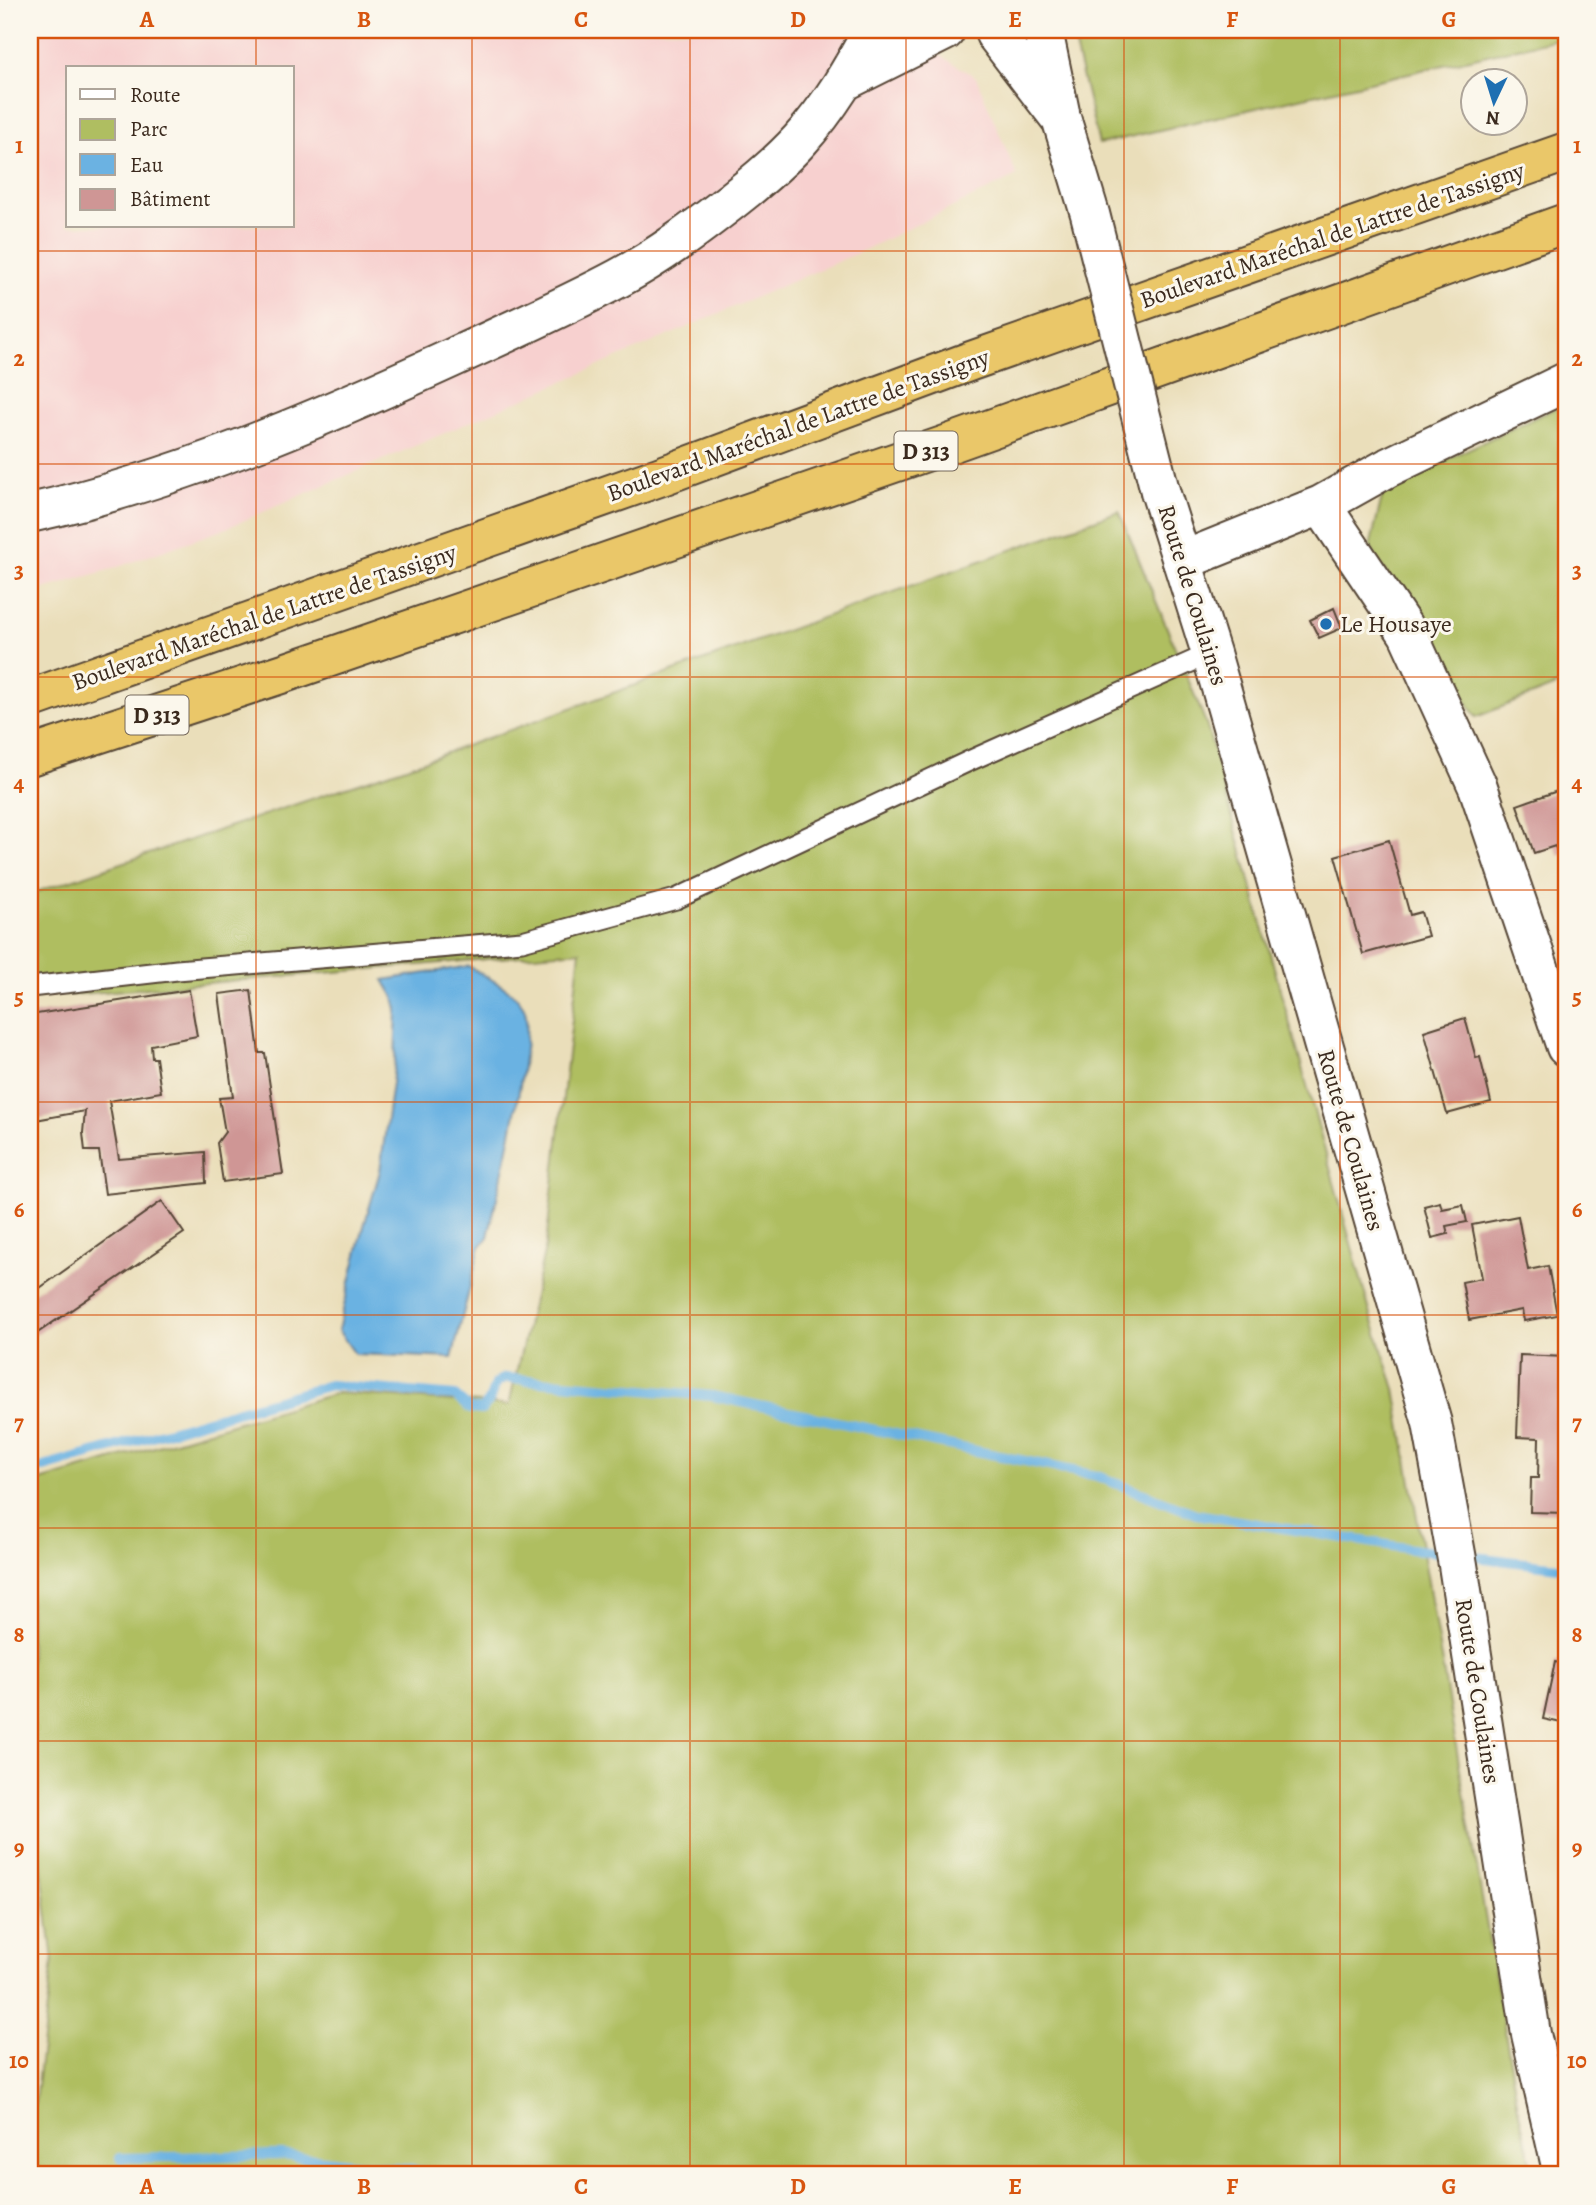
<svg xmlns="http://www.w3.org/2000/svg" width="1596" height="2205" viewBox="0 0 1596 2205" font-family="Alegreya,serif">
	<rect width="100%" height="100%" fill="#fbf7ec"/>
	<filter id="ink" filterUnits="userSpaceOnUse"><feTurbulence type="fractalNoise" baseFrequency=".0143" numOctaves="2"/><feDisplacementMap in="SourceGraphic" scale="14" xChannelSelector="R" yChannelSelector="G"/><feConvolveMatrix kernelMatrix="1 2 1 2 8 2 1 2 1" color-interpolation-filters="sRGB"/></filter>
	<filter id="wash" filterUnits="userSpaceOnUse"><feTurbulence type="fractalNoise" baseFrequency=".00686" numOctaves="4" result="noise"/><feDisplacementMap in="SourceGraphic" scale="28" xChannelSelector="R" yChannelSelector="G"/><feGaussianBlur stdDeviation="1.57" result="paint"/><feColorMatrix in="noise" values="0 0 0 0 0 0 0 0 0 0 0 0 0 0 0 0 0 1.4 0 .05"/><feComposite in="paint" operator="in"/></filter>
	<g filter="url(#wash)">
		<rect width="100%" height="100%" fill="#eadeba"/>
		<!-- built -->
		<path fill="#f7d0cf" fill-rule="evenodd" d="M 30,30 L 898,30 L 976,77 L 1017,176 L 860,252 L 222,530 L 112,569 L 30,593 ZM 68,68 L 292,68 L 292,226 L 68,226 Z"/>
		<!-- green -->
		<path fill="#afbe61" stroke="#757440" stroke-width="2" d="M 1071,30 L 1566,30 L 1566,37 L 1099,144 Z
			M 1566,403 L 1566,682 L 1476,717 L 1370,547 L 1384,489 Z
			M 1119,511 L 1206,723 L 1370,1312 L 1395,1389 L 1518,2108 L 1534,2175 L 30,2175 L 30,2140 L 53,1961 L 40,1854 L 30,1845 L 30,1484 L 337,1393 L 509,1405 L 546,1244 L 580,951 L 67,995 L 30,987 L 30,894 L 421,762 Z"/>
		<!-- water -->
		<path fill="#6bb2e2" stroke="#536e80" stroke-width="2" d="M 469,966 C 487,979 514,988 524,1008 C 537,1034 496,1201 488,1237 L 480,1247 L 452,1358 L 355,1354 L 338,1330 L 364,1226 L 380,1171 L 395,1061 L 397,1009 L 394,997 L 384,980 Z"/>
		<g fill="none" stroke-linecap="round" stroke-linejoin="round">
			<!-- stream -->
			<path stroke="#6bb2e2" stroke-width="10" d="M 30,1471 L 330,1385 L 455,1396 L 470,1409 L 482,1410 L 490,1400 L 495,1384 L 505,1378 L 712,1396 L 1097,1476 L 1196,1514 L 1418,1550 L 1566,1568
				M 120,2158 L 281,2155 L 453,2175"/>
		</g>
		<g id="blocks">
			<!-- building -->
			<path fill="#cf9695" d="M 1334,608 L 1342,628 L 1319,638 L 1310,620 Z
				M 1566,788 L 1566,853 L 1559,856 L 1555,846 L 1534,853 L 1517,805 Z
				M 1389,840 L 1410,915 L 1421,912 L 1428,936 L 1363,954 L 1335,856 Z
				M 189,990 L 197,1036 L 151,1045 L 152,1058 L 156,1058 L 161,1092 L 109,1101 L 119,1159 L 205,1152 L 206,1183 L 105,1194 L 99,1151 L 85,1151 L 83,1133 L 85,1111 L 30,1121 L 30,1015 Z
				M 251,990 L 259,1053 L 265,1053 L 283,1174 L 223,1182 L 217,1143 L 225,1132 L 219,1098 L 233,1097 L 219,994 Z
				M 1465,1018 L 1476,1058 L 1480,1057 L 1491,1102 L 1447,1114 L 1424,1031 Z
				M 162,1201 L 184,1233 L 30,1338 L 30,1295 Z
				M 1440,1202 L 1442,1209 L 1463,1205 L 1467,1222 L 1446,1226 L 1448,1234 L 1432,1238 L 1424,1206 Z
				M 1518,1216 L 1528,1270 L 1548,1266 L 1557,1315 L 1524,1321 L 1522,1310 L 1469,1320 L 1462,1282 L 1482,1278 L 1472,1225 Z
				M 1520,1355 L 1566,1357 L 1566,1513 L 1530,1512 L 1531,1478 L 1538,1478 L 1539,1438 L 1517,1437 Z
				M 1555,1662 L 1566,1664 L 1566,1724 L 1543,1719 Z"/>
		</g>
	</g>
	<g filter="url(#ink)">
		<use href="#blocks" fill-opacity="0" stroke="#554535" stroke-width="2"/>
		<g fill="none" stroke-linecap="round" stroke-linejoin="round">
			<!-- service casing -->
			<g stroke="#554535" stroke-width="23">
				<path id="service" d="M 30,987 L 177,970 L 522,941 L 676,899 L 969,761 L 1211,653"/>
			</g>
			<!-- minor casing -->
			<g stroke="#554535" stroke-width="42">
				<path id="minor" d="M 1321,505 L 1389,467 L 1566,382
					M 1182,561 L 1321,505 L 1408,634 L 1478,787 L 1566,1047"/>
			</g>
			<!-- tertiary casing -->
			<g stroke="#554535" stroke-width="42">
				<path id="tertiary" d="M 1043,30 L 1060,112
					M 995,34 L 1062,121
					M 845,81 L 945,31
					M 1160,491 L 1211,653 L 1432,1423 L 1458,1565 L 1531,2034 L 1563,2175
					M 30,513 C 175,481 317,420 452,358 C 508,332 565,307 619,278 C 660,256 697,228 733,200 C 756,182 780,162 800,140 C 830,107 852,69 873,30"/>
			</g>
			<!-- trunk casing -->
			<g stroke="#554535" stroke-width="42">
				<path id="trunk" d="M 30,699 L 659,477 L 971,361 L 1566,152
					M 30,756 L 284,673 L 943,446 L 1566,223"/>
			</g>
			<!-- service -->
			<use href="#service" stroke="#fff" stroke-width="19"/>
			<!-- minor -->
			<use href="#minor" stroke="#fff" stroke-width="38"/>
			<!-- tertiary -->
			<use href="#tertiary" stroke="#fff" stroke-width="38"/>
			<!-- trunk -->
			<use href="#trunk" stroke="#eac769" stroke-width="38"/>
			<!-- tertiary-bridge casing -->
			<g stroke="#554535" stroke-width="42" stroke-linecap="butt">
				<path id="tertiary-bridge" d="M 1062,121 L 1090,214 L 1160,491"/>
			</g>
			<!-- tertiary-bridge -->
			<use href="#tertiary-bridge" stroke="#fff" stroke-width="38"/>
		</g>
	</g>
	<!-- grid -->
	<path fill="none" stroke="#d7540e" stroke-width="2" stroke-opacity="0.55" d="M 256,30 L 256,68M 472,30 L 472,2175M 690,30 L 690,2175M 906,30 L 906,2175M 1124,30 L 1124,2175M 1340,30 L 1340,2175M 256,226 L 256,2175M 30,251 L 1566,251M 30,464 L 1566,464M 30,677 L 1566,677M 30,890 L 1566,890M 30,1102 L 1566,1102M 30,1315 L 1566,1315M 30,1528 L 1566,1528M 30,1741 L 1566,1741M 30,1954 L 1566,1954"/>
	<!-- markers -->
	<circle fill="#1f6fb2" stroke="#fbf7ec" stroke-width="2.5" cx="1326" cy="624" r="7"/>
	<g text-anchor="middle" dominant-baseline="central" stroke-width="6" stroke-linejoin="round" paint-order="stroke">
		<!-- shield labels -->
		<g fill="#fbf7ec" stroke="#75685c" stroke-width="2">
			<rect x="894.5" y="431.5" width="63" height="39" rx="5"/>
			<rect x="125.5" y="695.5" width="63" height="39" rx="5"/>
		</g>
		<g font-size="23" font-weight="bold" fill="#3b2a1e">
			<text x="926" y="451">D 313</text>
			<text x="157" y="715">D 313</text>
		</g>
		<!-- street labels -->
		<g font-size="24" fill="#3b2a1e" stroke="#fbf7ec">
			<text transform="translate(1332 235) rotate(-19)">Boulevard Maréchal de Lattre de Tassigny</text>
			<text transform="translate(798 425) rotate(-20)">Boulevard Maréchal de Lattre de Tassigny</text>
			<text transform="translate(1193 595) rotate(73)">Route de Coulaines</text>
			<text transform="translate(264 617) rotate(-19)">Boulevard Maréchal de Lattre de Tassigny</text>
			<text transform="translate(1351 1140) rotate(74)">Route de Coulaines</text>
			<text transform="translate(1478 1691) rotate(81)">Route de Coulaines</text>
		</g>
		<!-- poi labels -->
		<g font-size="24" fill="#3b2a1e" stroke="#fbf7ec" text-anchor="start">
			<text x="1340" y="624">Le Housaye</text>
		</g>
	</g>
	<!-- margin -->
	<rect width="1596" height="2205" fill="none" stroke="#fbf7ec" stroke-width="77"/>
	<!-- legend -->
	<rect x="66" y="66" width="228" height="161" fill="#fbf7ec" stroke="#aea59a" stroke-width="2"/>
	<rect x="80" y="89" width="35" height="10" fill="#ffffff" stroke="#aea59a" stroke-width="2"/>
	<text x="130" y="102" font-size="21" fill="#3b2a1e">Route</text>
	<rect x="80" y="119" width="35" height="21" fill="#afbe61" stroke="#aea59a" stroke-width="2"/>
	<text x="130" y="136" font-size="21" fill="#3b2a1e">Parc</text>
	<rect x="80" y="154" width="35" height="21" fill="#6bb2e2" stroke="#aea59a" stroke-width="2"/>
	<text x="130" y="172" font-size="21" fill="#3b2a1e">Eau</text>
	<rect x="80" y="189" width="35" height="21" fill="#cf9695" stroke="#aea59a" stroke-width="2"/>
	<text x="130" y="206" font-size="21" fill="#3b2a1e">Bâtiment</text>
	<!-- north arrow -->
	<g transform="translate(1494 102) rotate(184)"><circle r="33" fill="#fbf7ec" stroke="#aea59a" stroke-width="2"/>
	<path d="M0-5L12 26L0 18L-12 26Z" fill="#1f6fb2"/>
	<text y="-10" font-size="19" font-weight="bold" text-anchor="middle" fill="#3b2a1e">N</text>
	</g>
	<rect x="38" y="38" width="1520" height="2128" fill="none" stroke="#d7540e" stroke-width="2.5"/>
	<g font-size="23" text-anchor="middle" font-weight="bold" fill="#d7540e">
		<text x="147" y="27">A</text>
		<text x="364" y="27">B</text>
		<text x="581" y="27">C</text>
		<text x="798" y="27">D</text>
		<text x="1015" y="27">E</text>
		<text x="1232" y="27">F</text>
		<text x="1449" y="27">G</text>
		<text x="19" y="153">1</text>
		<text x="1577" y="153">1</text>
		<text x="19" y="366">2</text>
		<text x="1577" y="366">2</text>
		<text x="19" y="578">3</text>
		<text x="1577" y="578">3</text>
		<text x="19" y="791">4</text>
		<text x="1577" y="791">4</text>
		<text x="19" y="1004">5</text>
		<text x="1577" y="1004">5</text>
		<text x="19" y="1217">6</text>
		<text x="1577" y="1217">6</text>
		<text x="19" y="1430">7</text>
		<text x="1577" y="1430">7</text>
		<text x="19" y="1642">8</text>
		<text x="1577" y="1642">8</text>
		<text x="19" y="1855">9</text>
		<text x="1577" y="1855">9</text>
		<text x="19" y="2068">10</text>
		<text x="1577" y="2068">10</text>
		<text x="147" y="2194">A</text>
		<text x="364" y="2194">B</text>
		<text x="581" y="2194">C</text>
		<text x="798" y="2194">D</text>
		<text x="1015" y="2194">E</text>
		<text x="1232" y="2194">F</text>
		<text x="1449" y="2194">G</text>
	</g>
</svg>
